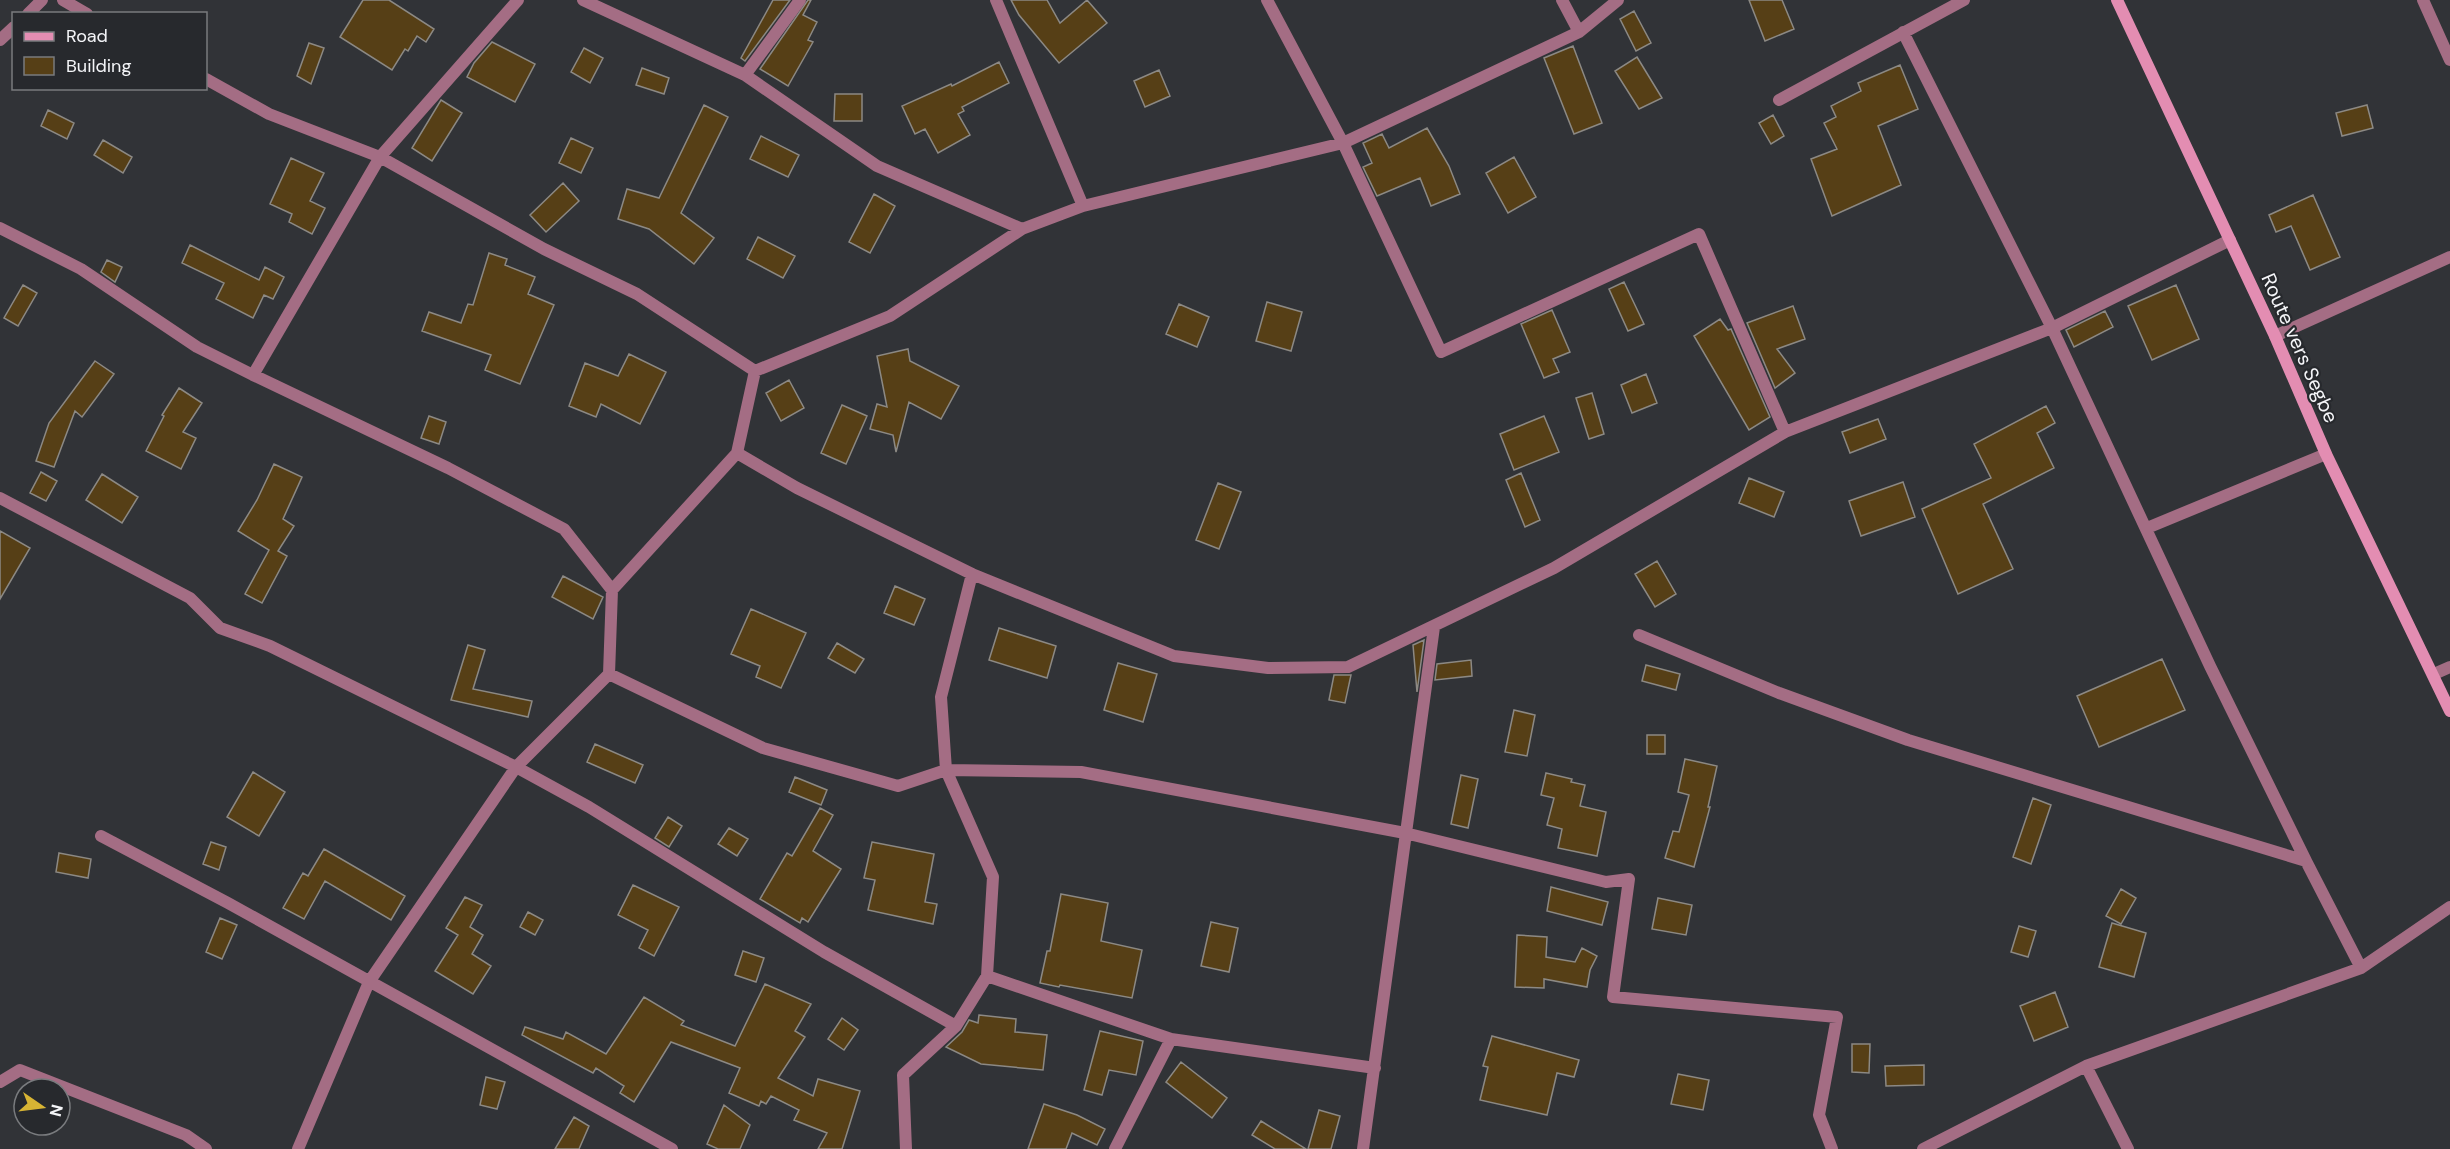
<svg xmlns="http://www.w3.org/2000/svg" width="2450" height="1149" viewBox="0 0 2450 1149" font-family="'DM Sans',sans-serif">
	<rect width="100%" height="100%" fill="#313337"/>
	<!-- building -->
	<path fill="#563f16" stroke="#8c8984" stroke-width="1.5" d="M 363,0 L 389,0 L 434,29 L 426,42 L 417,36 L 408,51 L 405,49 L 392,70 L 340,37 Z
		M 773,0 L 790,0 L 745,61 L 741,58 Z
		M 808,0 L 811,0 L 803,15 L 817,22 L 808,40 L 813,42 L 788,86 L 760,69 Z
		M 1011,0 L 1047,0 L 1060,23 L 1087,0 L 1107,23 L 1059,63 L 1019,15 Z
		M 1749,0 L 1782,0 L 1794,29 L 1765,41 Z
		M 1634,11 L 1651,43 L 1636,51 L 1620,19 Z
		M 492,42 L 535,64 L 515,102 L 467,77 L 474,63 Z
		M 309,43 L 324,48 L 311,84 L 297,76 Z
		M 1573,46 L 1602,123 L 1574,134 L 1544,58 Z
		M 584,48 L 603,58 L 590,83 L 571,72 Z
		M 1637,57 L 1662,98 L 1639,109 L 1615,71 Z
		M 999,62 L 1009,83 L 962,107 L 964,111 L 958,114 L 970,135 L 938,153 L 925,129 L 915,134 L 902,106 L 951,84 L 952,86 Z
		M 1900,65 L 1918,109 L 1878,126 L 1901,185 L 1832,216 L 1811,159 L 1837,149 L 1824,123 L 1836,117 L 1831,106 L 1861,91 L 1858,83 Z
		M 642,68 L 669,78 L 664,94 L 636,85 Z
		M 1159,70 L 1170,96 L 1145,107 L 1134,81 Z
		M 835,94 L 862,94 L 862,121 L 834,121 Z
		M 441,100 L 462,113 L 432,161 L 412,148 Z
		M 704,105 L 728,117 L 681,213 L 714,238 L 694,264 L 649,229 L 618,219 L 627,189 L 659,198 Z
		M 2367,105 L 2373,128 L 2342,136 L 2336,113 Z
		M 48,110 L 74,123 L 67,139 L 41,126 Z
		M 1773,115 L 1784,136 L 1771,144 L 1759,123 Z
		M 1427,128 L 1449,166 L 1460,194 L 1431,206 L 1420,178 L 1377,196 L 1363,167 L 1372,163 L 1363,143 L 1382,134 L 1389,148 Z
		M 761,136 L 799,155 L 788,177 L 750,159 Z
		M 571,138 L 593,148 L 581,173 L 559,163 Z
		M 103,140 L 132,157 L 123,173 L 94,155 Z
		M 1514,157 L 1536,197 L 1508,213 L 1486,173 Z
		M 291,158 L 324,173 L 310,201 L 325,208 L 312,234 L 289,222 L 292,214 L 270,204 Z
		M 563,183 L 579,201 L 546,232 L 530,215 Z
		M 874,194 L 895,206 L 870,253 L 849,242 Z
		M 2313,195 L 2340,257 L 2310,270 L 2291,226 L 2276,232 L 2269,215 Z
		M 758,237 L 795,256 L 783,278 L 747,259 Z
		M 190,245 L 259,280 L 265,267 L 284,277 L 273,299 L 264,295 L 253,318 L 216,299 L 224,283 L 182,263 Z
		M 489,253 L 507,259 L 505,265 L 535,277 L 528,294 L 554,305 L 520,384 L 485,370 L 491,355 L 422,331 L 429,312 L 461,323 L 468,304 L 473,305 Z
		M 107,260 L 122,267 L 115,282 L 101,272 Z
		M 1624,282 L 1644,324 L 1628,331 L 1609,289 Z
		M 23,285 L 37,293 L 18,326 L 4,318 Z
		M 2176,285 L 2199,339 L 2152,360 L 2128,306 Z
		M 1267,302 L 1302,312 L 1291,351 L 1256,341 Z
		M 1179,304 L 1209,317 L 1197,347 L 1166,334 Z
		M 1793,306 L 1805,339 L 1777,349 L 1795,373 L 1775,388 L 1747,323 Z
		M 1552,310 L 1570,352 L 1553,359 L 1559,372 L 1544,378 L 1521,324 Z
		M 2105,311 L 2113,327 L 2074,347 L 2066,330 Z
		M 1720,319 L 1728,330 L 1731,329 L 1770,417 L 1749,430 L 1694,336 Z
		M 908,349 L 910,361 L 959,386 L 941,419 L 909,402 L 896,452 L 893,435 L 870,429 L 877,404 L 887,407 L 877,356 Z
		M 629,354 L 666,372 L 640,424 L 601,404 L 596,417 L 569,406 L 585,363 L 618,376 Z
		M 95,361 L 114,374 L 82,417 L 75,411 L 54,467 L 36,461 L 49,423 Z
		M 1646,374 L 1657,403 L 1632,413 L 1621,385 Z
		M 789,380 L 804,408 L 781,421 L 766,393 Z
		M 179,388 L 202,403 L 183,432 L 196,438 L 181,469 L 146,451 L 164,416 L 162,415 Z
		M 1592,393 L 1604,434 L 1589,439 L 1576,398 Z
		M 842,405 L 867,416 L 846,464 L 821,453 Z
		M 2046,406 L 2055,423 L 2037,433 L 2054,468 L 1983,504 L 2013,569 L 1958,594 L 1922,509 L 1991,478 L 1974,444 Z
		M 429,416 L 446,422 L 439,444 L 421,438 Z
		M 1544,416 L 1559,452 L 1514,470 L 1500,434 Z
		M 1878,419 L 1886,439 L 1850,453 L 1842,432 Z
		M 274,464 L 302,477 L 283,519 L 294,526 L 278,551 L 287,556 L 262,603 L 245,594 L 269,550 L 238,531 L 257,500 Z
		M 41,472 L 57,481 L 46,501 L 30,493 Z
		M 1521,473 L 1540,520 L 1525,527 L 1506,480 Z
		M 102,474 L 138,497 L 122,523 L 86,500 Z
		M 1749,478 L 1784,492 L 1774,517 L 1739,503 Z
		M 1903,482 L 1915,517 L 1861,536 L 1849,501 Z
		M 1218,483 L 1241,492 L 1219,549 L 1196,540 Z
		M 0,531 L 30,548 L 0,599 Z
		M 1657,561 L 1676,594 L 1655,607 L 1635,574 Z
		M 563,576 L 603,597 L 593,619 L 552,597 Z
		M 895,586 L 925,599 L 914,625 L 884,613 Z
		M 751,609 L 806,633 L 781,688 L 756,677 L 760,666 L 731,654 Z
		M 999,628 L 1056,646 L 1047,678 L 989,660 Z
		M 1424,640 L 1417,692 L 1413,645 Z
		M 837,643 L 864,659 L 855,673 L 828,658 Z
		M 468,645 L 485,650 L 473,689 L 532,701 L 528,717 L 451,700 Z
		M 2162,659 L 2185,710 L 2099,747 L 2077,696 Z
		M 1471,660 L 1472,676 L 1435,680 L 1437,664 Z
		M 1118,663 L 1157,674 L 1143,722 L 1104,710 Z
		M 1646,665 L 1680,674 L 1676,690 L 1642,681 Z
		M 1334,675 L 1351,675 L 1345,703 L 1329,700 Z
		M 1514,710 L 1535,715 L 1527,756 L 1505,752 Z
		M 1647,735 L 1665,735 L 1665,754 L 1647,754 Z
		M 595,744 L 643,765 L 635,783 L 587,762 Z
		M 1685,759 L 1717,766 L 1708,807 L 1710,807 L 1694,867 L 1665,858 L 1673,831 L 1679,832 L 1689,795 L 1678,792 Z
		M 253,772 L 285,792 L 259,836 L 227,817 Z
		M 1546,773 L 1572,779 L 1571,782 L 1585,785 L 1580,806 L 1606,812 L 1597,856 L 1558,848 L 1562,829 L 1547,825 L 1554,798 L 1541,795 Z
		M 1461,775 L 1478,779 L 1468,828 L 1451,824 Z
		M 795,777 L 827,790 L 821,805 L 789,792 Z
		M 2033,798 L 2051,805 L 2031,864 L 2013,857 Z
		M 820,808 L 833,815 L 813,851 L 841,869 L 808,922 L 802,918 L 800,923 L 760,899 L 787,853 L 792,856 Z
		M 668,817 L 682,826 L 669,847 L 655,838 Z
		M 729,828 L 748,839 L 737,856 L 718,844 Z
		M 211,842 L 226,847 L 219,870 L 203,864 Z
		M 872,842 L 934,854 L 925,902 L 937,904 L 933,924 L 868,910 L 875,880 L 864,878 Z
		M 324,849 L 405,896 L 391,920 L 325,881 L 304,919 L 283,908 L 303,873 L 308,876 Z
		M 59,853 L 91,859 L 88,878 L 56,872 Z
		M 633,885 L 679,907 L 654,956 L 639,948 L 648,930 L 618,915 Z
		M 1551,887 L 1608,902 L 1602,925 L 1547,911 Z
		M 2121,889 L 2136,898 L 2121,924 L 2106,916 Z
		M 1061,894 L 1108,903 L 1101,941 L 1142,950 L 1132,998 L 1060,985 L 1059,987 L 1040,983 L 1047,951 L 1050,951 Z
		M 465,897 L 482,905 L 470,927 L 483,935 L 472,954 L 491,966 L 473,994 L 435,971 L 458,935 L 446,928 Z
		M 1658,898 L 1692,905 L 1686,935 L 1652,929 Z
		M 528,912 L 543,920 L 535,935 L 520,927 Z
		M 220,918 L 237,925 L 222,959 L 206,952 Z
		M 1211,922 L 1238,928 L 1229,972 L 1201,966 Z
		M 2112,923 L 2146,933 L 2134,977 L 2099,967 Z
		M 2019,926 L 2036,931 L 2028,957 L 2011,952 Z
		M 1517,935 L 1547,937 L 1546,957 L 1575,962 L 1582,948 L 1597,956 L 1590,970 L 1587,987 L 1544,979 L 1544,988 L 1515,987 Z
		M 743,951 L 764,958 L 756,982 L 735,975 Z
		M 765,984 L 811,1004 L 795,1031 L 805,1037 L 778,1078 L 813,1096 L 818,1079 L 860,1091 L 842,1149 L 818,1149 L 827,1133 L 794,1120 L 799,1110 L 771,1096 L 766,1104 L 761,1101 L 759,1106 L 729,1093 L 740,1068 L 671,1042 L 634,1102 L 620,1093 L 624,1086 L 596,1068 L 593,1073 L 522,1035 L 525,1027 L 563,1039 L 566,1032 L 606,1054 L 644,997 L 684,1021 L 681,1025 L 735,1046 Z
		M 2055,992 L 2068,1027 L 2034,1041 L 2020,1006 Z
		M 979,1015 L 1016,1019 L 1015,1032 L 1047,1035 L 1043,1070 L 981,1064 L 946,1047 L 962,1032 L 969,1020 L 978,1023 Z
		M 842,1018 L 858,1030 L 844,1050 L 828,1039 Z
		M 1100,1031 L 1143,1041 L 1136,1075 L 1109,1070 L 1102,1095 L 1084,1090 Z
		M 1492,1036 L 1579,1060 L 1574,1077 L 1557,1073 L 1547,1115 L 1480,1100 L 1488,1067 L 1483,1066 Z
		M 1852,1044 L 1870,1044 L 1869,1073 L 1852,1072 Z
		M 1181,1062 L 1227,1098 L 1212,1118 L 1166,1082 Z
		M 1924,1065 L 1924,1085 L 1886,1086 L 1885,1066 Z
		M 1678,1074 L 1709,1080 L 1703,1110 L 1671,1104 Z
		M 486,1077 L 505,1082 L 497,1109 L 480,1105 Z
		M 1044,1104 L 1077,1115 L 1105,1129 L 1097,1145 L 1072,1133 L 1066,1149 L 1028,1149 Z
		M 724,1105 L 750,1125 L 740,1149 L 718,1149 L 707,1144 Z
		M 1319,1110 L 1340,1116 L 1331,1149 L 1308,1149 Z
		M 574,1117 L 589,1126 L 579,1149 L 555,1149 Z
		M 1261,1121 L 1306,1149 L 1275,1149 L 1252,1135 Z"/>
	<g fill="none" stroke-linecap="round" stroke-linejoin="round">
		<!-- minor -->
		<path stroke="#a46d84" stroke-width="12" d="M 63,0 L 87,14
			M 583,0 L 745,75 L 877,166 L 1022,229
			M 996,0 L 1083,206
			M 1267,0 L 1343,143 L 1441,352 L 1699,234 L 1785,432
			M 1562,0 L 1579,32
			M 2423,0 L 2450,60
			M 28,14 L 42,0
			M 1903,32 L 2052,328 L 2210,666 L 2306,861
			M 0,40 L 14,27
			M 745,75 L 800,0
			M 206,79 L 269,114 L 380,157 L 544,249 L 637,294 L 755,371 L 890,316 L 1022,229 L 1083,206 L 1343,143 L 1579,32 L 1618,0
			M 1779,100 L 1964,0
			M 0,228 L 81,269 L 197,347 L 253,375 L 380,157 L 518,0
			M 2275,336 L 2450,257
			M 755,371 L 737,453 L 797,488 L 972,574 L 941,697 L 946,770 L 993,877 L 987,976 L 956,1026 L 903,1075 L 906,1149
			M 253,375 L 448,468 L 564,529 L 612,590 L 609,674 L 516,767 L 369,982 L 298,1149
			M 0,498 L 190,598 L 220,628 L 270,646 L 516,767 L 589,807 L 824,952 L 956,1026
			M 2147,528 L 2326,454
			M 972,574 L 1174,656 L 1268,668 L 1348,667 L 1554,568 L 1785,432 L 2052,328 L 2230,240
			M 612,590 L 737,453
			M 1639,635 L 1779,693 L 1908,740 L 2306,861 L 2361,968
			M 609,674 L 763,748 L 898,786 L 946,770 L 1081,772 L 1405,833 L 1606,882 L 1629,879 L 1613,997 L 1837,1017 L 1819,1115 L 1832,1149
			M 2434,674 L 2450,667
			M 101,836 L 228,903 L 672,1149
			M 987,976 L 1171,1039 L 1375,1068
			M 2086,1066 L 2128,1149
			M 0,1082 L 20,1070 L 186,1135 L 206,1149
			M 1115,1149 L 1171,1039
			M 1363,1149 L 1434,627
			M 1923,1149 L 2086,1066 L 2361,968 L 2450,907"/>
		<!-- secondary -->
		<path stroke="#e38db2" stroke-width="12" d="M 2117,0 L 2275,336 L 2326,454 L 2450,711"/>
	</g>
	<g text-anchor="middle" dominant-baseline="central" stroke-width="4.5" stroke-linejoin="round" paint-order="stroke">
		<!-- street labels -->
		<g font-size="20" fill="#f4f5f8" stroke="#27292d">
			<text transform="translate(2300 348) rotate(66)">Route vers Segbe</text>
		</g>
	</g>
	<!-- legend -->
	<rect x="12" y="12" width="195" height="78" fill="#27292d" stroke="#797b7e" stroke-width="1.5"/>
	<rect x="24" y="32" width="30" height="9" fill="#e38db2" stroke="#797b7e" stroke-width="1.5"/>
	<text x="66" y="42" font-size="18" fill="#f4f5f8">Road</text>
	<rect x="24" y="57" width="30" height="18" fill="#563f16" stroke="#797b7e" stroke-width="1.5"/>
	<text x="66" y="72" font-size="18" fill="#f4f5f8">Building</text>
	<!-- north arrow -->
	<g transform="translate(42 1107) rotate(104)"><circle r="28" fill="#27292d" stroke="#797b7e" stroke-width="1.5"/>
	<path d="M0-4.5L10 22L0 15L-10 22Z" fill="#d7b434"/>
	<text y="-9" font-size="16" font-weight="bold" text-anchor="middle" fill="#f4f5f8">N</text>
	</g>
</svg>
